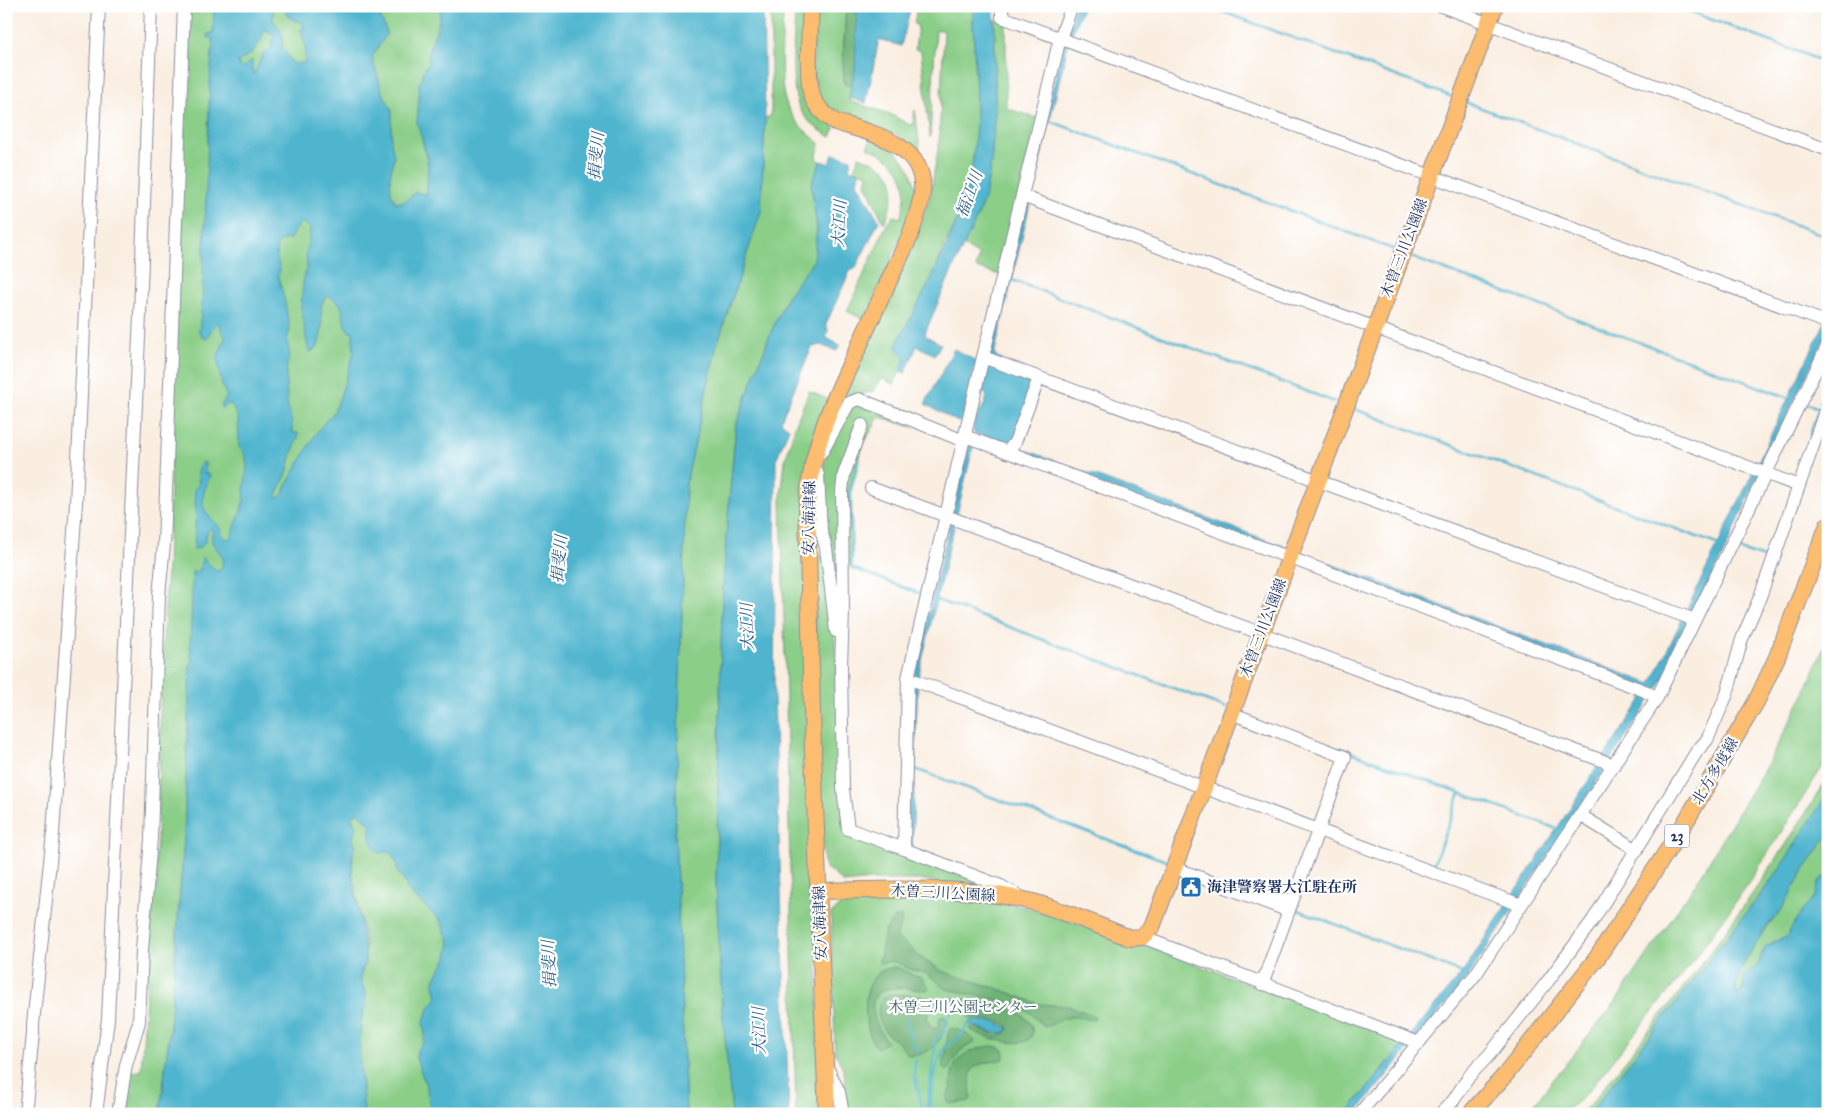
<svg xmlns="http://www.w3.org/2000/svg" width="1834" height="1120" viewBox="0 0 1834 1120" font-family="'IM FELL Great Primer','Noto Serif JP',serif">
	<rect width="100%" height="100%" fill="#fff"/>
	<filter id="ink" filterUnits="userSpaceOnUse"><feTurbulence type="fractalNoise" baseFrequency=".02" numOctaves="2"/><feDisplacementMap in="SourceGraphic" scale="10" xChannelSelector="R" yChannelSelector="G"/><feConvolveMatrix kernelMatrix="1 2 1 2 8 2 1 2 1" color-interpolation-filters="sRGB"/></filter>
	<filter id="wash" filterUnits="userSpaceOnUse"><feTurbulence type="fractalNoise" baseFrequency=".0096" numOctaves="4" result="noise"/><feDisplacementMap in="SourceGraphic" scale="20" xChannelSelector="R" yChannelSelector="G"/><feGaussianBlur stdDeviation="1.12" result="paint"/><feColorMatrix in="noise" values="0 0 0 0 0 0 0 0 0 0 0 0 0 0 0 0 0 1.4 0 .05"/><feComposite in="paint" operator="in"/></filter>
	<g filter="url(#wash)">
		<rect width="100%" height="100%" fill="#faeee1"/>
		<!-- green -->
		<path fill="#8ace87" stroke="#527e72" d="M 188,6 L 215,6 L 213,33 L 208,34 L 213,37 L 210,122 L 226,318 L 252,487 L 229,551 L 194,662 L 190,665 L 184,840 L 170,1027 L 160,1114 L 123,1114 L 130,1072 L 141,1071 L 157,839 L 161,683 L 167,567 Z
			M 263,6 L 311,6 L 313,58 L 228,118 L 233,69 Z
			M 373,6 L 444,6 L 423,143 L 428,166 L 427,195 L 416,192 L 404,202 L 389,202 L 362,50 Z
			M 771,6 L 783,6 C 783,30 778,83 786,103 C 792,120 805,132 820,143 L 816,159 L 821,161 L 811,184 L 817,228 L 814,260 L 787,297 L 771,332 L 736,425 L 726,537 L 722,607 L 716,884 L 722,1006 L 732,1114 L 686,1114 L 675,832 L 686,483 L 716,348 L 761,211 L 765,118 L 771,116 Z
			M 795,6 L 806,6 L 804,75 L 835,128 L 831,137 C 819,130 807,123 800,109 C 788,85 795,34 795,6 Z
			M 814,6 L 846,6 L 843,61 L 844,84 L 851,86 L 849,101 L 890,114 L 910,125 L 913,125 L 915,110 L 920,148 L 919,150 L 913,148 L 897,135 L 874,126 L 836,115 L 822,102 L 813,76 Z
			M 917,6 L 973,6 C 973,54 979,102 974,151 C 972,169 968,189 962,206 C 956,223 947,239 941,255 C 925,298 914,343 894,384 L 881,378 L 873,391 L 856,396 L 850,394 L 822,446 L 915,240 L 930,196 L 939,143 L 944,30 L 936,30 L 930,138 L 921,51 L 915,49 L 918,26 L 914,24 Z
			M 995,20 L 1006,22 L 1006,108 L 1037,118 L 1000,275 L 976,268 L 979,255 L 963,245 L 979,213 L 985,195 L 991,164 L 995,111 Z
			M 871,139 L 894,149 L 909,167 L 916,187 L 914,209 L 864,320 L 847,311 L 886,226 L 893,216 L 900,218 C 913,183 901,161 867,147 Z
			M 859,156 C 900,171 899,184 885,222 L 883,222 L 866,184 L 868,174 L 854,170 Z
			M 307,210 L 368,348 L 274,529 L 262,229 Z
			M 809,391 L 827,399 L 813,441 L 819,1114 L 796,1114 L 781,497 L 785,461 L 795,426 Z
			M 858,404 L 916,428 L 879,417 L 863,445 L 849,490 L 851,564 L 845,571 L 842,472 L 839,624 L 829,533 L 824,531 L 822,473 L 826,455 L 848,408 Z
			M 815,480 L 819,556 L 825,556 L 834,626 L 845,831 L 1000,889 L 923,880 L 871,880 L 844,883 L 824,866 L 817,761 Z
			M 1828,638 L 1828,758 L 1754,875 L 1723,920 L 1682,975 L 1585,1095 C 1565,1115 1553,1114 1526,1114 L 1614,1004 L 1696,883 L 1768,763 L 1802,698 Z
			M 1828,777 L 1828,793 L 1779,870 L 1589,1114 L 1579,1114 L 1591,1104 L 1693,975 L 1746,903 L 1785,846 Z
			M 358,812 L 371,825 L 369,833 L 387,851 L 390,851 L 396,861 L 398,872 L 406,884 L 408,891 L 440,920 L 450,943 L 447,958 L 435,978 L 434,983 L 437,998 C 433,1006 425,1012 424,1023 C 423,1026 425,1031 425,1035 C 424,1043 420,1051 416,1058 L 427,1088 L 430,1107 L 424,1114 L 347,1114 L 360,978 L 365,962 L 365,941 L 352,871 L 354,841 L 352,838 L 355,832 L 352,816 Z
			M 1828,836 L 1828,877 L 1825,877 L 1820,880 L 1815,897 L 1803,910 L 1786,937 L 1771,943 L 1762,952 L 1758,965 L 1748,972 L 1745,977 L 1743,989 L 1740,993 L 1737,994 L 1736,983 L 1744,963 L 1766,927 L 1780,912 L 1804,870 Z
			M 917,894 C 952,898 989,899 1024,907 C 1068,918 1109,938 1153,948 L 1405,1042 L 1346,1114 L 847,1114 L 844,1071 L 835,1052 L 831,914 L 848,897 Z"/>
		<!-- forest -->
		<path fill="#6fb174" stroke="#457069" d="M 846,6 L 857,6 L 858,14 L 855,70 L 851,86 L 844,84 L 843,61 Z
			M 901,916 C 903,923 897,931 897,938 L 912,949 L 916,955 L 944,972 L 999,989 L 1039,1004 L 1068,1006 L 1095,1016 L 1095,1019 L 1092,1020 C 1067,1013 1067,1019 1045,1027 L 1029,1012 L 1014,1005 L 997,1000 L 946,989 L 928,974 L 909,969 L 896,962 L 888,961 L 883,964 L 879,962 L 885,931 L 894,918 Z
			M 893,967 L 899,968 L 912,975 L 921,977 L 929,988 L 927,990 C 915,990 898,986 887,989 C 861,995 877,1029 887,1042 L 878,1048 C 872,1044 871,1038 869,1032 C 862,1009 863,971 893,967 Z
			M 893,994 L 921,996 L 929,1009 C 926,1018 927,1021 933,1029 L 938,1026 L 940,1017 L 945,1017 L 948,1022 C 941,1042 931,1055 909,1056 C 904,1052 903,1047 899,1043 C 896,1040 892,1039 889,1036 C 877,1024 871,998 893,994 Z
			M 947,998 C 967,998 1009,1004 1025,1017 C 1029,1021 1034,1028 1032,1034 C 1026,1053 984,1036 972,1031 L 970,1028 L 974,1027 L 997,1036 L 1007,1032 L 1009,1029 L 1006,1024 L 996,1021 L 969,1017 L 962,1006 L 949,1003 Z
			M 951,1028 C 959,1029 970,1035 975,1042 L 960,1051 L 947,1071 L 942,1067 L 946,1053 L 945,1046 C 949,1040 946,1033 951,1028 Z
			M 991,1046 L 998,1047 L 1004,1050 L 1004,1059 C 971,1066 968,1063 971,1099 L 969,1101 L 950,1104 L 948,1102 C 945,1096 949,1093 951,1087 C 952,1083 951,1079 952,1075 C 954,1054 974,1049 991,1046 Z"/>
		<!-- water -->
		<path fill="#50b5cf" stroke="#367296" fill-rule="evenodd" d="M 214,6 L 274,6 L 273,20 C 280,29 285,35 282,47 L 292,62 L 297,64 L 305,62 L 305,46 L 301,30 L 304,26 L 302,22 C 291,21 287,16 282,6 L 378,6 L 379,14 L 386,30 L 386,35 L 373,55 L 373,61 L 382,91 L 392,111 L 391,142 L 394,157 L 390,177 L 391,193 L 396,203 L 404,202 L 416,192 L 427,195 L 428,160 L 417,122 L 419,96 L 419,83 L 423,77 L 423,71 L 429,63 L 428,54 L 439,22 L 441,6 L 763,6 L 765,118 L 761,211 L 716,348 L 686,483 L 675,832 L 686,1114 L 424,1114 L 430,1107 L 427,1088 L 416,1058 L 417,1050 L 424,1042 L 425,1032 L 423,1024 L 427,1014 L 430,1006 L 437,998 L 434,983 L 435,978 L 447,958 L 450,943 L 440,920 L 408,891 L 406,884 L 398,872 L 396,861 L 390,851 L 381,853 L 375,850 L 370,839 L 371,825 L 358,812 L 352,816 L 352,820 L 357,827 L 352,838 L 356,845 L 352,855 L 352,871 L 365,952 L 365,962 L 360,978 L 368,1003 C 353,1018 363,1091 364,1114 L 160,1114 L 170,1027 L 184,840 L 190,665 L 192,661 L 190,648 L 192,598 L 192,572 L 199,572 L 202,561 L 202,557 L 215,570 L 219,571 L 222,567 L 223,557 L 212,543 L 212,529 L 209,529 C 204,538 207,548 194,549 L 196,509 L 194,489 L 199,485 L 198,473 L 201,463 L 205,463 L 205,474 L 209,474 L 210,476 C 205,489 197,505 210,517 C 217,524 220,526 223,537 L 229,539 L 231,538 C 235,526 241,513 244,500 C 245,497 244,493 244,489 C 246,476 251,456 239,447 L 238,418 L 231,404 L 228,404 L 223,408 L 221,408 L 221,405 L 227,397 L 222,385 L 217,359 L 225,338 L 218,322 L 212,329 L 207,339 L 202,337 L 199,332 L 202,304 L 210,81 L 213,38 L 208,38 L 207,35 L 213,33 ZM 264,28 L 275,37 L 271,41 L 272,47 L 263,54 L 254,74 L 253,74 L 252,60 L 242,68 L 238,62 C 242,58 247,57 251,53 C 259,47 263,38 264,28 ZM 300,223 L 304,223 L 309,227 L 310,231 L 306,254 L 307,264 L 303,282 L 301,306 L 308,349 L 310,352 L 317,348 C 319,344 322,329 322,325 C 322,314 317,303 329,296 L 341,305 L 345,324 L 349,332 L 353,331 L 353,343 L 354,352 L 338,403 L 332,415 L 328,418 L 317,432 L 291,477 L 282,495 L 278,498 L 276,497 L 287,473 L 292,453 L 298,438 L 298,433 L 292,432 C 293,424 290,417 288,408 C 286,391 285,376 288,359 L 290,356 L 287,340 L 290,329 L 284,298 L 278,276 L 280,270 C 277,257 270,240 290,239 Z
			M 857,6 L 911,6 L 901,46 L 879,39 L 866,103 L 849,98 L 855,70 Z
			M 973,6 L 994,6 L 995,111 L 991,164 L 985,195 L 979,213 L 949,277 L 925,333 L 926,336 L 941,344 L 935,355 L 917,346 L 905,373 L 900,371 L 905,360 L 896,346 C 927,285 967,221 974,151 C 979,103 973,54 973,6 Z
			M 1076,6 L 1083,6 L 1068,44 L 994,355 L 1029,379 L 1032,383 L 1018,447 L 1651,684 L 1828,316 L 1828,331 L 1758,475 L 1730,540 L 1660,685 L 1468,977 L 1355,1114 L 1346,1114 L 1462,973 L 1648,690 L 1016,453 L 1007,445 L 974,433 C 971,423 979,414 983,406 L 985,405 L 987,395 L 982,392 L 989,366 L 990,352 L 1065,35 Z
			M 833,154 L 851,159 L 849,169 L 859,172 L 857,183 L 879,221 L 855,269 L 850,271 L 826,324 L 828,330 L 826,336 L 828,339 L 840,345 L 837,351 L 820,345 L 812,347 L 781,420 L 783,424 L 789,428 L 776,460 L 774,698 L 789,1114 L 732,1114 L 722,1006 L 716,884 L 722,607 L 726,537 L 736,425 L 771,332 L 787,297 L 814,260 L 817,228 L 811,184 L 821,161 L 830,164 Z
			M 954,349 L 976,361 L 962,421 L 958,422 L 925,404 Z
			M 969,442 L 974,443 L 918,677 L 912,848 L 907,845 L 912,684 Z
			M 1828,793 L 1828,836 L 1804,870 L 1780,912 L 1766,927 L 1744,963 L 1735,990 L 1737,994 L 1740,993 L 1743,989 L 1744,977 L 1748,972 L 1758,965 L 1766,946 L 1786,937 L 1803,910 L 1815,897 L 1820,880 L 1825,877 L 1828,877 L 1828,1114 L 1589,1114 L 1749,909 L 1755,903 L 1779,870 Z
			M 972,1020 L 994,1022 L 1008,1028 L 1006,1032 C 988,1036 983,1027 968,1024 Z"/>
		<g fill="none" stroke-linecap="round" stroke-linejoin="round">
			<!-- stream -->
			<path stroke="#50b5cf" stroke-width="2.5" d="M 1207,6 L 1450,96
				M 1675,6 L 1828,63
				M 1465,102 L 1828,237
				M 1050,121 L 1398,251
				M 1408,256 L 1789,398
				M 1012,280 L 1340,404
				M 1824,400 L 1828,389
				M 1805,403 L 1819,408 L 1820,407
				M 1352,408 L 1719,545
				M 1810,435 L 1819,408
				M 859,460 L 851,490 L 852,568 L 924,595
				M 1735,548 L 1769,560
				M 934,599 L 1227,708
				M 1340,748 L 1557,829
				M 915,769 L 1169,862
				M 1433,866 L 1460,793
				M 1293,908 L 1462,973
				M 950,1008 L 951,1016
				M 907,1018 L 910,1037
				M 911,1041 L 917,1049 L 917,1054
				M 916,1060 L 914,1074 L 924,1114
				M 926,1114 L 935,1048 L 934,1043 L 936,1039 L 943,1034 L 946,1022 L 948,1019
				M 931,1114 C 929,1093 934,1067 944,1049 C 947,1044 952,1043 956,1040 C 962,1037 965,1029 968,1024"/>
		</g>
	</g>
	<g filter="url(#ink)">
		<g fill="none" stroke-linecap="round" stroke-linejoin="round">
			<!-- minor casing -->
			<g stroke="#8a8ea0" stroke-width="14">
				<path id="minor" d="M 1002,6 L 1002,17 L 1828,323
					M 1441,6 L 1828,150
					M 1022,196 L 1799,486
					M 983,357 L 1695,620
					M 862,425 L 844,474 L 842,491 L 843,613 L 841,665 L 843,789 L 848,829 L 904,849
					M 965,436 L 1645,691 L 1657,698
					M 1007,452 L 1015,442 L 1039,378
					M 871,488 L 1614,765
					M 836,631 L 826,548 L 821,530 L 818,475 L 812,461 L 823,450 L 849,403 L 859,399 L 964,441
					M 908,678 L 1521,905
					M 1231,713 L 1345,757 L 1262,984
					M 1580,815 L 1637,850
					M 1175,868 L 1289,911
					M 1254,888 L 1292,902
					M 1019,896 L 1001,886 L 904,849 L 908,678 L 983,357 L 1060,38 L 1072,6
					M 1142,937 L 1419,1043
					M 827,1067 L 839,1092 L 843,1114
					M 25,1114 L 33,1034 L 33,1024 L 53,833 L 76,503 L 99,6
					M 96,1114 L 108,1019 L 140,315 L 151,6
					M 118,1114 L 126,1065 L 139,1022 L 142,950 L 151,838 L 159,595 L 164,545 L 184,6
					M 1359,1114 L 1476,974 L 1657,698 L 1828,345
					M 1440,1114 L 1453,1101 L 1470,1075 L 1489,1055 L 1548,981 L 1593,920 L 1697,751 L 1707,740 L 1727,694 L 1742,639 L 1760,597 L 1828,403"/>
			</g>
			<!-- major casing -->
			<g stroke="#8a8ea0" stroke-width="18">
				<path id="major" d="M 811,6 C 810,30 806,75 812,96 C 816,107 826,116 835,122 C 871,133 927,144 922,193 C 920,209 914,224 909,238 C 892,274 875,310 859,346 C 833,400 812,444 807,505 L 813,752 L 827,1114
					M 819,891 C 889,890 961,885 1029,901 C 1063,910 1097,925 1130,938 L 1142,937 L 1152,927 L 1495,6
					M 1470,1114 L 1506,1074 L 1597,958 L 1679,833 L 1756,702 L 1777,657 L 1828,525"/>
			</g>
			<!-- minor -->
			<use href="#minor" stroke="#fff" stroke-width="12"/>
			<!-- major -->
			<use href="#major" stroke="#fcbd6f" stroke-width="16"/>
		</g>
	</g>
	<!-- icons -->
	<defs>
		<g id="civic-square" transform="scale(1.125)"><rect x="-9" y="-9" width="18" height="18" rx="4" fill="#1f6fb2" stroke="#fff"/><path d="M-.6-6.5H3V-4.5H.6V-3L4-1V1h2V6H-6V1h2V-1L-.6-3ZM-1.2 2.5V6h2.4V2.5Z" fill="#fff"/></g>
	</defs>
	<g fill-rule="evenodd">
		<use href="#civic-square" x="1191" y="887"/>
	</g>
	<g text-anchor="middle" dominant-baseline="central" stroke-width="4.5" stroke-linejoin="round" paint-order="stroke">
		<!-- shield labels -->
		<rect fill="#fff" stroke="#5f6d8e" stroke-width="1" x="1664.5" y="824.5" width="25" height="23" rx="4"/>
		<g font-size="14" font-weight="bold" fill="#1b2f5e">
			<text x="1677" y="836">23</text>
		</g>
		<!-- street labels -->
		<g font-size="15" fill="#1b2f5e" stroke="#fff">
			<text transform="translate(1404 248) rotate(-69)">木曽三川公園線</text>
			<text transform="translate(809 518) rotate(-89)">安八海津線</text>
			<text transform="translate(1263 628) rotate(-69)">木曽三川公園線</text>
			<text transform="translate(1715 771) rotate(-59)">北方多度線</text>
			<text transform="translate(943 893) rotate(3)">木曽三川公園線</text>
			<text transform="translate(820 923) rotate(-92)">安八海津線</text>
		</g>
		<!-- poi labels -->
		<g font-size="15" font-weight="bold" fill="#1b2f5e" stroke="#fff" text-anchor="start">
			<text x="1207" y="887">海津警察署大江駐在所</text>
		</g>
		<!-- park labels -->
		<g font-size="15" fill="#3c5f6a" stroke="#fff">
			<text x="963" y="1007">木曽三川公園センター</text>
		</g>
		<!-- water labels -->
		<g font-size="16" font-style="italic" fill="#2e5e86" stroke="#fff">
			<text transform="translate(596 156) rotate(-85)">揖斐川</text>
			<text transform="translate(969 194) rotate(-70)">福江川</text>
			<text transform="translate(839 224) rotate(-87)">大江川</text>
			<text transform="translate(559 559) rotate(-85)">揖斐川</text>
			<text transform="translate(747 627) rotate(-92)">大江川</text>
			<text transform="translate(549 964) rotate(-93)">揖斐川</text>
			<text transform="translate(759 1031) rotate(-92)">大江川</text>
		</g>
	</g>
	<!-- margin -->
	<rect width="1834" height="1120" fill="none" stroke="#fff" stroke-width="25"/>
</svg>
